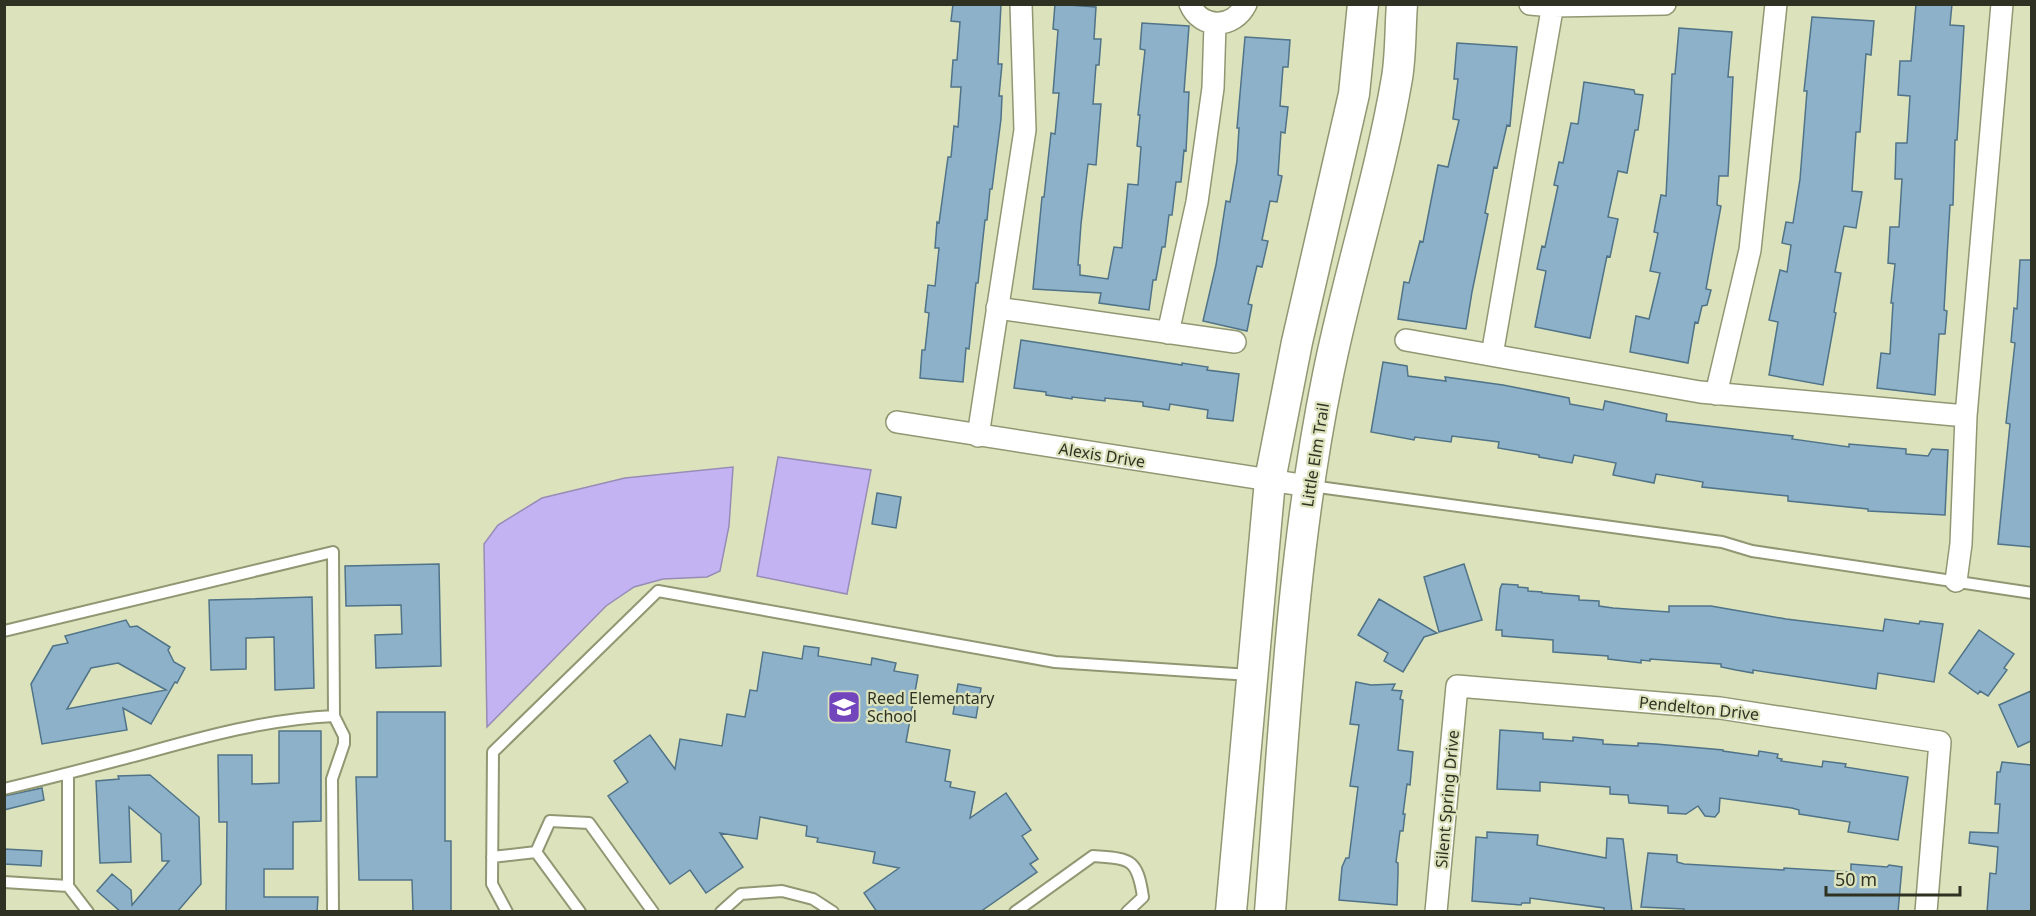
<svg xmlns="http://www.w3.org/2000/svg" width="2036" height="916" viewBox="0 0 2036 916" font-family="'Noto Sans',sans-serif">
	<rect width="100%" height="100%" fill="#dce3bc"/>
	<!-- water -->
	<path fill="#c4b3f3" stroke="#978cb5" stroke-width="1.5" d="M 778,457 L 871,470 L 847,594 L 757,576 Z
		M 733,467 L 729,526 L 720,571 L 707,577 L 663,579 L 634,587 L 606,606 L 487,727 L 484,544 L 498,525 L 542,498 L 625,478 Z"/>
	<!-- building -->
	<path fill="#8cb1c8" stroke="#507388" stroke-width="1.5" fill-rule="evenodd" d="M 953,4 L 1001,4 L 998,64 L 1002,64 L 999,96 L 1002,96 L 1001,119 L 992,189 L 990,189 L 987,220 L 985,220 L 978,283 L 976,283 L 969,349 L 966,348 L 963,382 L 920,378 L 922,350 L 925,350 L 929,313 L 925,312 L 928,285 L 935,286 L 939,248 L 935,248 L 937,222 L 939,223 L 948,157 L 951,157 L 954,126 L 958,127 L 961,87 L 951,87 L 953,60 L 957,60 L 960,22 L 951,21 Z
		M 1055,4 L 1096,7 L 1094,39 L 1101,39 L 1099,65 L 1096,65 L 1093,104 L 1101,104 L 1096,165 L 1088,164 L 1081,224 L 1078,265 L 1080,265 L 1080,275 L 1108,279 L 1114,247 L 1122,248 L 1128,184 L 1138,185 L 1141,147 L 1137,146 L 1140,115 L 1138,115 L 1145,50 L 1140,49 L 1142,23 L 1189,26 L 1184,92 L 1189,92 L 1186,151 L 1184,150 L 1181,182 L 1176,182 L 1172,215 L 1169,215 L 1165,247 L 1162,247 L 1156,280 L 1153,280 L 1149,310 L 1099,303 L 1101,293 L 1033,289 L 1042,197 L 1044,197 L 1051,133 L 1055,134 L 1059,93 L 1053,93 L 1058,30 L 1053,29 Z
		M 1916,4 L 1952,4 L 1950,25 L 1964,26 L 1957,140 L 1955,140 L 1953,205 L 1950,205 L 1944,310 L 1947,311 L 1945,334 L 1939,334 L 1935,395 L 1877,388 L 1881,353 L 1890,354 L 1893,303 L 1891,303 L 1895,264 L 1888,263 L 1890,227 L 1899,227 L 1902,179 L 1895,179 L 1896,143 L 1907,143 L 1910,96 L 1898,95 L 1900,61 L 1911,61 Z
		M 1812,17 L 1874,21 L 1871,55 L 1866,54 L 1860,132 L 1856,132 L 1852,191 L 1862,192 L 1856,228 L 1844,226 L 1835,272 L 1841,273 L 1834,312 L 1836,313 L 1823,385 L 1769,375 L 1778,322 L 1769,320 L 1780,270 L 1787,272 L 1791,245 L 1782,243 L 1786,222 L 1793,223 L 1800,179 L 1807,91 L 1804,91 Z
		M 1679,28 L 1732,32 L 1728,77 L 1733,77 L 1728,176 L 1719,176 L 1717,205 L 1721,206 L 1706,289 L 1711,290 L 1707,305 L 1702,306 L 1698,323 L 1695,322 L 1688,363 L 1630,352 L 1636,316 L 1649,319 L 1660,273 L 1650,271 L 1658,233 L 1654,232 L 1661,195 L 1666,196 L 1672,74 L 1675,74 Z
		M 1245,37 L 1290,40 L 1288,67 L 1283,67 L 1280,106 L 1288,107 L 1285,133 L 1281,132 L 1278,175 L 1282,176 L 1277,202 L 1270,201 L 1262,240 L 1268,241 L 1262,267 L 1257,266 L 1248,304 L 1252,305 L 1247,331 L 1203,321 L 1216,265 L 1226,201 L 1230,202 L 1237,161 L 1239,128 L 1237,128 Z
		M 1457,43 L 1517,47 L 1510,126 L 1507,125 L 1497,168 L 1494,167 L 1485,213 L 1488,214 L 1472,292 L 1466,329 L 1398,319 L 1404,282 L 1409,283 L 1420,241 L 1423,242 L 1438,165 L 1448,167 L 1459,120 L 1453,119 L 1458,79 L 1454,79 Z
		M 1584,82 L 1634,90 L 1635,94 L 1643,95 L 1638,130 L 1635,130 L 1627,173 L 1618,171 L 1608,217 L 1618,219 L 1610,257 L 1607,256 L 1590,338 L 1535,327 L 1546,271 L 1537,269 L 1542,246 L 1545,247 L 1558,186 L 1554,185 L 1559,162 L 1563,163 L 1571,123 L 1578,124 Z
		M 2020,260 L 2031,260 L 2031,547 L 1998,544 L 2010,424 L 2006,423 L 2015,343 L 2011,342 L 2014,308 L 2017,309 Z
		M 1021,340 L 1182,365 L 1182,363 L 1208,367 L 1207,370 L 1239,374 L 1233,421 L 1207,418 L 1208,410 L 1170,404 L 1169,410 L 1143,406 L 1143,402 L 1105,398 L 1105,401 L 1072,397 L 1072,399 L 1046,395 L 1046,392 L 1014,388 Z
		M 1383,362 L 1407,366 L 1408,376 L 1446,381 L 1445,377 L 1503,385 L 1569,398 L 1570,404 L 1603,410 L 1605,401 L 1667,414 L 1666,421 L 1793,436 L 1792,439 L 1849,447 L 1849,444 L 1906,449 L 1906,454 L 1928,456 L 1932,449 L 1948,450 L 1945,515 L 1868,511 L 1868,509 L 1788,501 L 1788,496 L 1702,487 L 1703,482 L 1656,474 L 1654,483 L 1613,475 L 1616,463 L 1574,455 L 1572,463 L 1539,457 L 1539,455 L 1498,448 L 1499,442 L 1452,436 L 1451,442 L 1415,437 L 1414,440 L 1371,432 Z
		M 877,493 L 901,497 L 896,528 L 872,524 Z
		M 439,564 L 441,666 L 376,668 L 375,635 L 402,634 L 401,605 L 346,606 L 345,566 Z
		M 1464,564 L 1482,620 L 1439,632 L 1424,577 Z
		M 1502,584 L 1518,585 L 1518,587 L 1528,588 L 1528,591 L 1542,592 L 1542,593 L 1579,596 L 1579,600 L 1599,601 L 1599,606 L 1613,608 L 1669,612 L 1669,606 L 1711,606 L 1786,619 L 1883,631 L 1885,619 L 1919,624 L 1920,621 L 1943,624 L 1934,682 L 1878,673 L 1876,689 L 1753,670 L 1753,673 L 1736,670 L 1721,667 L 1721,664 L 1650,659 L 1650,661 L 1641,660 L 1641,663 L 1608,659 L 1608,656 L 1553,652 L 1553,640 L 1502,636 L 1502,630 L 1496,630 L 1500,589 Z
		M 312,597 L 314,688 L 275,690 L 274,637 L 246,638 L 246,669 L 211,670 L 209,600 Z
		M 1379,599 L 1437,633 L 1424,637 L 1403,672 L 1384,661 L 1388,653 L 1358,635 Z
		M 126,620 L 130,627 L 137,626 L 170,647 L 168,650 L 174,662 L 185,668 L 177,683 L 175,682 L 151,724 L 123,708 L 127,730 L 42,744 L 31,684 L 53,646 L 68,643 L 65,636 ZM 118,663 L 166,690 L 67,709 L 91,668 Z
		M 1979,630 L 2014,654 L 2004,668 L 2007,670 L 1988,696 L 1980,691 L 1978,694 L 1949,673 Z
		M 804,646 L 819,648 L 818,656 L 871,665 L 872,658 L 896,663 L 894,671 L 918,675 L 906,742 L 950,750 L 945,781 L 951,782 L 950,787 L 975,792 L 970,818 L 1006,793 L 1031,830 L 1022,836 L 1038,859 L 1030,864 L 1037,872 L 980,912 L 877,912 L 864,893 L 899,868 L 873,863 L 875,852 L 817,842 L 818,838 L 806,836 L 807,826 L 760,817 L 757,839 L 720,833 L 743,867 L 706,893 L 690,870 L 670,884 L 608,796 L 628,782 L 614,761 L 650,735 L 675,769 L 680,739 L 722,746 L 727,714 L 745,717 L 750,690 L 757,691 L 763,652 L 802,659 Z
		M 1356,682 L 1371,685 L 1395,684 L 1392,690 L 1402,691 L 1400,699 L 1403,700 L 1398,750 L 1413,752 L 1410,785 L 1407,784 L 1403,814 L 1405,814 L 1403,831 L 1400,831 L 1396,862 L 1398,863 L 1398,873 L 1397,905 L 1339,900 L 1342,867 L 1346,858 L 1349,858 L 1358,787 L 1350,786 L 1359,725 L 1350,724 Z
		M 958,684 L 981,688 L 976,718 L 953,714 Z
		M 2031,691 L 2031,741 L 2018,747 L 1999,705 Z
		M 377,712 L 445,712 L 445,841 L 451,841 L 451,912 L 413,912 L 412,880 L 359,880 L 356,777 L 377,777 Z
		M 1500,730 L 1543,733 L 1543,739 L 1573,741 L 1573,737 L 1603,740 L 1603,744 L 1638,746 L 1638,743 L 1656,744 L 1723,750 L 1723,751 L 1758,756 L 1759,751 L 1778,754 L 1777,758 L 1782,759 L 1781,761 L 1822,767 L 1823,761 L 1846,764 L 1845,767 L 1908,777 L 1898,840 L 1848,832 L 1850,822 L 1799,814 L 1799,810 L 1792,808 L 1720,798 L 1719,812 L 1715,817 L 1705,816 L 1698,806 L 1686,814 L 1668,813 L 1668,806 L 1629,803 L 1628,795 L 1610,794 L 1610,787 L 1540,782 L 1540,791 L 1497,789 Z
		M 279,731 L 321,731 L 321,821 L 293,822 L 293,869 L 264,869 L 264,897 L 318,897 L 317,912 L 226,912 L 227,822 L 219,822 L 218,755 L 252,755 L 252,784 L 279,783 Z
		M 2002,762 L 2031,765 L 2031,912 L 1987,912 L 1990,873 L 1996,874 L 1998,847 L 1969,843 L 1970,832 L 1998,833 L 2000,804 L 1995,804 L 1997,772 L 2000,772 Z
		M 150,775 L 199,817 L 201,884 L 177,912 L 121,912 L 97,891 L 112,874 L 131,890 L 132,905 L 169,861 L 162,861 L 161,834 L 129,807 L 131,862 L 100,863 L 96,781 L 119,779 L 118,776 Z
		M 42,788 L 44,800 L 4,810 L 4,796 Z
		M 1487,832 L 1538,835 L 1537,845 L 1606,858 L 1607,838 L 1623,839 L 1632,912 L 1604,912 L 1604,908 L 1530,898 L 1530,903 L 1522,903 L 1521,905 L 1472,901 L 1476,837 L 1487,838 Z
		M 4,849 L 42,851 L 41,866 L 4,864 Z
		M 1648,853 L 1677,855 L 1677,862 L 1684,864 L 1784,870 L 1784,868 L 1851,872 L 1851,864 L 1887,867 L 1889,865 L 1902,867 L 1898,912 L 1684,912 L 1684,909 L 1641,907 Z"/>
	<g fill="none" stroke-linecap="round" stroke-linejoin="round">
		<!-- lane casing -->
		<g stroke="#909772" stroke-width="14">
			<path id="lane" d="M 1311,486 L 1722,542 L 1752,551 L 2032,593
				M 4,631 L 333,552 L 334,716 L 344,736 L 344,744 L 332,779 L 333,912
				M 68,774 L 68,886 L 88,912
				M 4,789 C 51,778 96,766 142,754 C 206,736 268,719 334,716
				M 492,857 L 536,852
				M 4,882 L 68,886
				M 507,912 L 492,884 L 493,752 L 658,591 L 1055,662 L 1250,675
				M 580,912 L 536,852 L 550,821 L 589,823 L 653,912
				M 721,912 L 741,894 L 782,891 L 813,899 L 833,912
				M 1015,912 L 1093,856 C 1130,859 1137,857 1143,897 L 1127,912"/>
		</g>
		<!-- street casing -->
		<g stroke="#909772" stroke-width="24">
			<path id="street" d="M 1190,4 C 1201,30 1234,29 1246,4
				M 1530,4 L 1553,6 L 1665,4
				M 997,308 L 1235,342
				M 1168,333 L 1197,202 L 1213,88 L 1215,24
				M 1406,340 L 1700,392 L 1966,416
				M 1492,355 L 1553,4
				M 1716,394 L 1750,250 L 1776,4
				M 897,422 L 1308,486
				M 978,436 L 1025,130 L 1021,4
				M 1956,581 L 1961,544 L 1966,416 L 2002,4
				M 1436,912 L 1457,686 L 1720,708 L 1940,742 L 1926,912"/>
		</g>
		<!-- secondary casing -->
		<g stroke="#909772" stroke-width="33">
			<path id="secondary" d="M 1231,912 L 1270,480 L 1297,342 L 1354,94 L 1363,4
				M 1270,912 C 1284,732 1292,551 1328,375 C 1348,275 1380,178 1397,78 C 1401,54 1400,29 1402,4"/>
		</g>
		<!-- lane -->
		<use href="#lane" stroke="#fff" stroke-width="10"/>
		<!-- street -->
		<use href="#street" stroke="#fff" stroke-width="21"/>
		<!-- secondary -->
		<use href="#secondary" stroke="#fff" stroke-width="30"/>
	</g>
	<!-- icons -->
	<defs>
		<g id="school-square" transform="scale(1.725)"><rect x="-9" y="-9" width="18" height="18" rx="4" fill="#7245bd" stroke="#dce3bc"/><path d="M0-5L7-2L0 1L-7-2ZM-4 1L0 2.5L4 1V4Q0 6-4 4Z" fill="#fff"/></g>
	</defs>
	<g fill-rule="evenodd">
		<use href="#school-square" x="844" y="707"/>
	</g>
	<g text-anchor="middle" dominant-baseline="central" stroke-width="4.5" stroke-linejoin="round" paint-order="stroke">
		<!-- street labels -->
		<g font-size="16" fill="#2f3223" stroke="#dce3bc">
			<text transform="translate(1102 455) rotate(9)">Alexis Drive</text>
			<text transform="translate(1315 455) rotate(-81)">Little Elm Trail</text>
			<text transform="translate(1699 708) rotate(6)">Pendelton Drive</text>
			<text transform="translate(1447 799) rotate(-85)">Silent Spring Drive</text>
		</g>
		<!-- poi labels -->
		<g font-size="16" fill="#2f3223" stroke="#dce3bc" text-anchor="start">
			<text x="867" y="698">Reed Elementary<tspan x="867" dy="18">School</tspan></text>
		</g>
	</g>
	<!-- border -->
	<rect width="2036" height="916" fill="none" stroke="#2f3223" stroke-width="12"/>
	<!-- scale -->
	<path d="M1826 886v9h134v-9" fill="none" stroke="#2f3223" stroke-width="3"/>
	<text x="1835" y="886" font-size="18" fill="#2f3223" stroke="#dce3bc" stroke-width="4.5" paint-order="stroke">50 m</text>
</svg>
